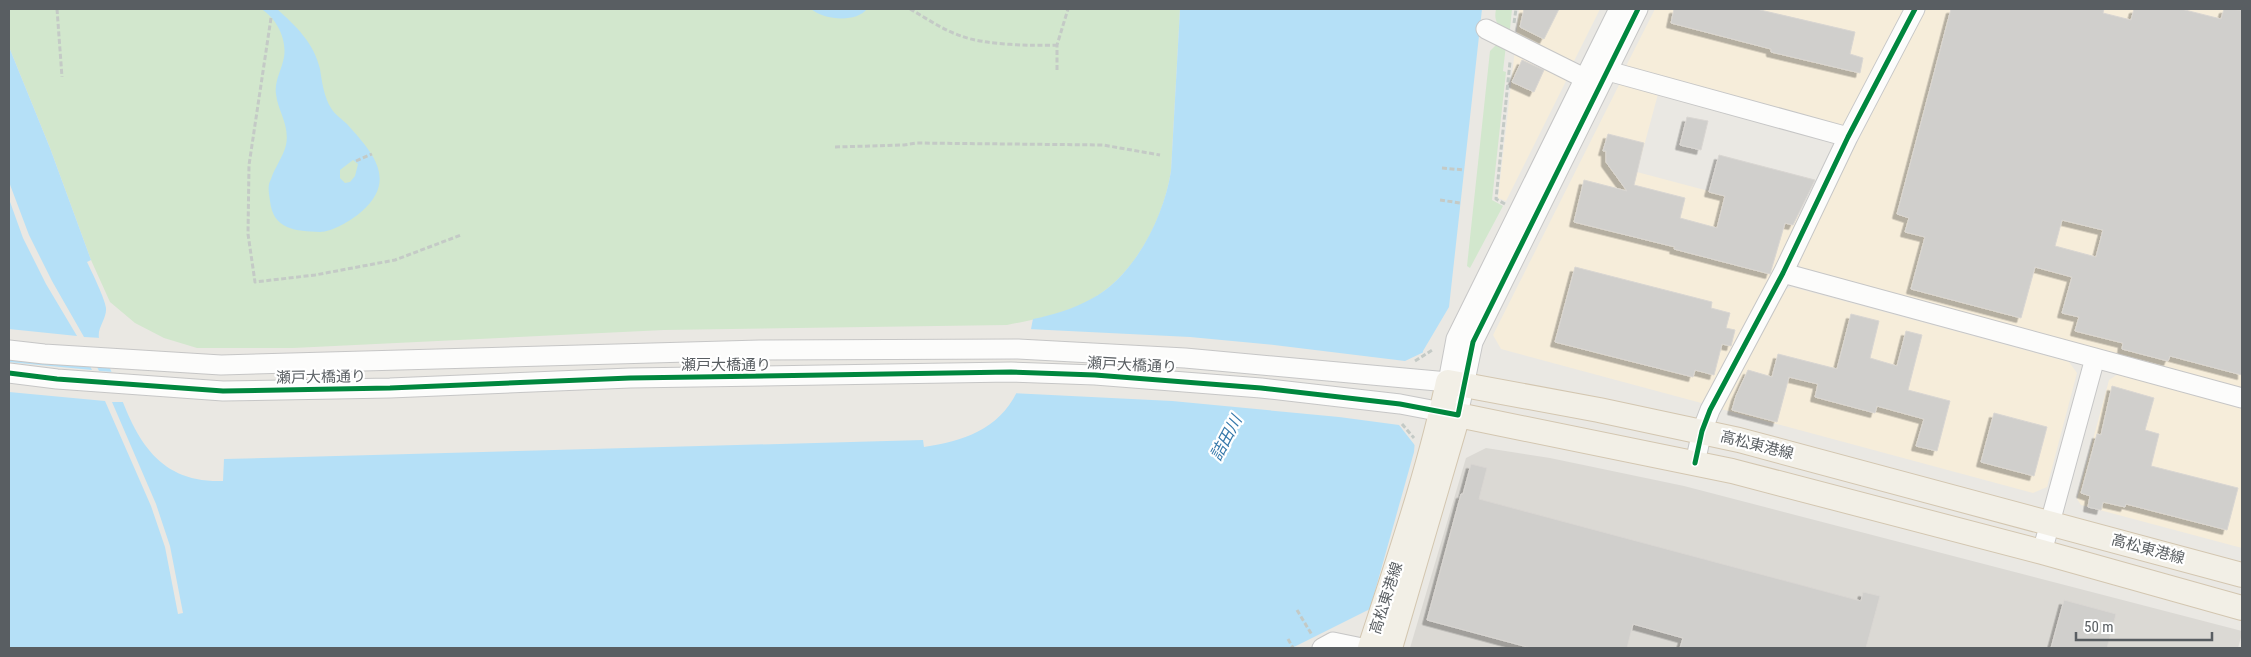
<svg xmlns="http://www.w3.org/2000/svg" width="2251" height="657" viewBox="0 0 2251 657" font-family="'Roboto Condensed','Noto Sans JP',sans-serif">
	<defs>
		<filter id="shadow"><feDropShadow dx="-4.5" dy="4.5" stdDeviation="0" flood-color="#0004"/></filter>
	</defs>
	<rect width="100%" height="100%" fill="#eae8e3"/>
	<!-- commercial -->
	<path fill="#f6edda" d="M 1519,9 L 1600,9 L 1573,63 L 1516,38 Z
		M 1655,9 L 1908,9 L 1849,124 L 1841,127 L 1624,70 Z
		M 1926,9 L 2242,9 L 2242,390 L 1801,269 L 1797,259 Z
		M 1515,49 L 1569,75 L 1506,201 L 1498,198 Z
		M 1620,83 L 1658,94 L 1637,172 L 1803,216 L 1705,404 L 1501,349 L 1493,335 Z
		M 1792,287 L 2069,362 L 2077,373 L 2047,487 L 2033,493 L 1721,409 L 1781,291 Z
		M 2118,374 L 2242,407 L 2242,548 L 2081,505 L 2077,499 L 2109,380 Z"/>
	<!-- industrial -->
	<path fill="#dbd9d4" d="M 1486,448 L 1550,458 L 1684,486 L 2242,631 L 2242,634 L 2238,648 L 1410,648 L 1466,458 Z"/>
	<!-- green -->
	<path fill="#d2e7cd" d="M 9,9 L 1180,9 L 1171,171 C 1164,218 1135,275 1092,299 C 1066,314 1036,319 1007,325 L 664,330 L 293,348 L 197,348 L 164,338 L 135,323 L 110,302 L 91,260 L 50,148 L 9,47 Z
		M 1496,9 L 1512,9 L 1510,29 L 1506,30 C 1496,24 1494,20 1496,9 Z
		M 1497,44 L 1506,45 L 1503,71 L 1506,72 L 1492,200 L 1503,206 L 1470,268 L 1467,266 L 1490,51 Z"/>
	<!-- water -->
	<path fill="#b5e0f7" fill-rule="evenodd" d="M 261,9 L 277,9 C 296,26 314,43 320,69 C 322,82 324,97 331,108 C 335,115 342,119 347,124 C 373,153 398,180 361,212 C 352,220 332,232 320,232 C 296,231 273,230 270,201 C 269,193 267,186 271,179 C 275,167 283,157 286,145 C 290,125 278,112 276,94 C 274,82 282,69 284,57 C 287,40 277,18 261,9 ZM 353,160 L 358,164 L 355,176 L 350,182 L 345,183 L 340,178 L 340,170 Z
		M 811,9 L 867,9 C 856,23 824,20 811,9 Z
		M 1180,9 L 1482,9 L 1449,307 L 1423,351 L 1414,452 L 1370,609 L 1292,648 L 9,648 L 9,47 L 50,148 L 91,260 L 87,262 C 92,272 105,299 106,308 C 107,318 97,328 99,338 C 102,352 110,367 115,381 C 135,437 156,483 223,481 L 224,459 L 923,440 L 924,447 C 963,441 998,430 1017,392 C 1024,377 1029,337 1033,319 C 1053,315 1073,309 1091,299 C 1134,277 1164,217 1171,171 Z"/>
	<!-- pier -->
	<path fill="#eae8e3" d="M 9,182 L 29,235 L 52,281 L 84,337 L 102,338 L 113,368 L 97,367 L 99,371 L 114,372 L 125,402 L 112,402 L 156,504 L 170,546 L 183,613 L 178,614 L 165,547 L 151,506 L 105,401 L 9,392 L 9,362 L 92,370 L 90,366 L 9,358 L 9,329 L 77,336 L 46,284 L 23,238 L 9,199 Z
		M 1028,329 L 1190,337 L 1274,345 L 1405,361 L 1426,351 L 1417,448 L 1399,425 L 1339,417 L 1172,401 L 1013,393 Z"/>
	<!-- building -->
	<path fill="#d0cfcc" stroke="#d9d6d2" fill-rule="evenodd" filter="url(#shadow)" d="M 1524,9 L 1559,9 L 1544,39 L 1520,27 Z
		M 1674,9 L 1756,9 L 1855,32 L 1850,54 L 1863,58 L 1860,73 L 1771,52 L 1771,49 L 1671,23 Z
		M 1951,9 L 2104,9 L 2103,13 L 2131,20 L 2134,9 L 2181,9 L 2221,19 L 2224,9 L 2242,10 L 2242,375 L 2170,356 L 2168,361 L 2122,349 L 2123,343 L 2075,331 L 2079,317 L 2062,313 L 2072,277 L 2035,267 L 2021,318 L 1911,289 L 1925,237 L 1905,232 L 1909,218 L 1897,214 ZM 2062,220 L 2103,230 L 2096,257 L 2055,246 Z
		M 1522,60 L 1544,70 L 1534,92 L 1512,82 Z
		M 1687,117 L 1708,121 L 1701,150 L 1680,145 Z
		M 1608,134 L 1644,143 L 1634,185 L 1685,198 L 1680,218 L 1717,228 L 1725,196 L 1709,192 L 1719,155 L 1815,180 L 1793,225 L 1785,223 L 1770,274 L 1674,249 L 1675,247 L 1574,222 L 1584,180 L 1627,191 L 1606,162 L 1606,151 L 1603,151 Z
		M 1575,267 L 1712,302 L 1711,308 L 1730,313 L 1726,328 L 1735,330 L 1731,346 L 1722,344 L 1714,375 L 1695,370 L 1693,377 L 1555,342 Z
		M 1851,314 L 1879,321 L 1870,358 L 1897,366 L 1906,331 L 1922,335 L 1908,390 L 1950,401 L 1937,451 L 1916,446 L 1924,419 L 1877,406 L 1875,413 L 1815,397 L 1818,384 L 1789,377 L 1777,422 L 1732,410 L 1736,396 L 1748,370 L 1772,377 L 1778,354 L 1837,369 Z
		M 2112,386 L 2154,398 L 2145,430 L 2159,434 L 2151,466 L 2238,488 L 2227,530 L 2126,504 L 2125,507 L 2103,502 L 2101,510 L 2088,507 L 2090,496 L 2081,493 L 2097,434 L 2101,435 Z
		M 1994,413 L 2047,427 L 2034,476 L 1981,462 Z
		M 1471,464 L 1487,468 L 1479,499 L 1861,601 L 1863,592 L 1880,596 L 1866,648 L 1680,648 L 1683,638 L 1633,624 L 1627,648 L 1531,648 L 1427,620 L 1461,494 L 1463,494 Z
		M 2064,600 L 2116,614 L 2107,648 L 2051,648 Z"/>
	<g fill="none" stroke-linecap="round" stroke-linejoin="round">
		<!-- minor casing -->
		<g stroke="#c6c6c6" stroke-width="21">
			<path id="minor" d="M 1486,29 L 1594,83
				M 1608,71 L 1848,137
				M 1783,273 L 2242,398
				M 9,350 L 44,354 L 221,365 L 760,350 L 1018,349 L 1185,358 L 1448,382 L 1456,339 L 1619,9
				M 9,373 L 57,379 L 223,391 L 390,388 L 630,378 L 1011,372 L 1095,375 L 1261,388 L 1400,404 L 1458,415 L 1473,342 L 1638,9
				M 1695,463 L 1702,431 L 1710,410 L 1783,273 L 1848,137 L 1915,9
				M 2042,552 L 2095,358
				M 1322,648 L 1333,642 L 1362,648"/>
		</g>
		<!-- major casing -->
		<g stroke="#d3c6b0" stroke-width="26">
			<path id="major" d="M 1370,648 C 1398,561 1429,472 1448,382 L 1599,410 L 1739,440 L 2242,575
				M 1390,648 L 1458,415 L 1732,471 L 2042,552 L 2242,608"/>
		</g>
		<!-- path -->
		<path stroke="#c4cac6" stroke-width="3" stroke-dasharray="5 2.5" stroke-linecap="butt" d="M 57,9 L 62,77
			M 910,9 C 926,18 943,30 961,36 C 985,45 1031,46 1057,45
			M 271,18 L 249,165 L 248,234 L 255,282 L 315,275 L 395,260 L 461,235
			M 1514,23 L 1516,9
			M 1057,70 L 1057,45 L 1068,9
			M 835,147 L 904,145 L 916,143 L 1103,145 L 1160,155
			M 356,161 L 372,154
			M 1442,168 L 1464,170
			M 1440,200 L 1460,203
			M 1505,204 L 1496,199 L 1510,62
			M 1415,361 L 1434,349
			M 1402,424 L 1414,438
			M 1297,610 L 1312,635
			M 1288,639 L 1293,648"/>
		<!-- minor -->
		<use href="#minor" stroke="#fcfcfb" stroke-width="19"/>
		<!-- major -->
		<use href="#major" stroke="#f2efe6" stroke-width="24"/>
		<!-- cycleway casing -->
		<g stroke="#fff" stroke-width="8">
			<path id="cycleway" d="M 9,373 L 57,379 L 223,391 L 390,388 L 630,378 L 1011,372 L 1095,375 L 1261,388 L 1400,404 L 1458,415 L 1473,342 L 1638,9
				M 1695,463 L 1702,431 L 1710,410 L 1783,273 L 1848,137 L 1915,9"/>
		</g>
		<!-- cycleway -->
		<use href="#cycleway" stroke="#00873e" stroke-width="5"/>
	</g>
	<g text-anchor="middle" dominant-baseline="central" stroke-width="4.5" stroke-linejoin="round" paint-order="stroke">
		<!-- street labels -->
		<g font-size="15" fill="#595e62" stroke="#fff">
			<text x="726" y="365">瀬戸大橋通り</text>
			<text transform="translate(1132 365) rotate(3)">瀬戸大橋通り</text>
			<text transform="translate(321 377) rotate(-1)">瀬戸大橋通り</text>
			<text transform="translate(1757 445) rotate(14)">高松東港線</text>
			<text transform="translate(2148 549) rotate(15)">高松東港線</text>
			<text transform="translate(1386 598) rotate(-72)">高松東港線</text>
		</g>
		<!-- water labels -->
		<g font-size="16" font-style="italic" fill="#3679ab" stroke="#fff">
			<text transform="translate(1226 438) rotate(-62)">詰田川</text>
		</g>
	</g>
	<!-- border -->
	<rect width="2251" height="657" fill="none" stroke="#595e62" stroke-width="20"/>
	<!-- scale -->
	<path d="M2076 632v8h136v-8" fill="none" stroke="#595e62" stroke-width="2.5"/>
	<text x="2084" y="632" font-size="15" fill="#595e62" stroke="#ffffff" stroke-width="4" paint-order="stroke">50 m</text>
</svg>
